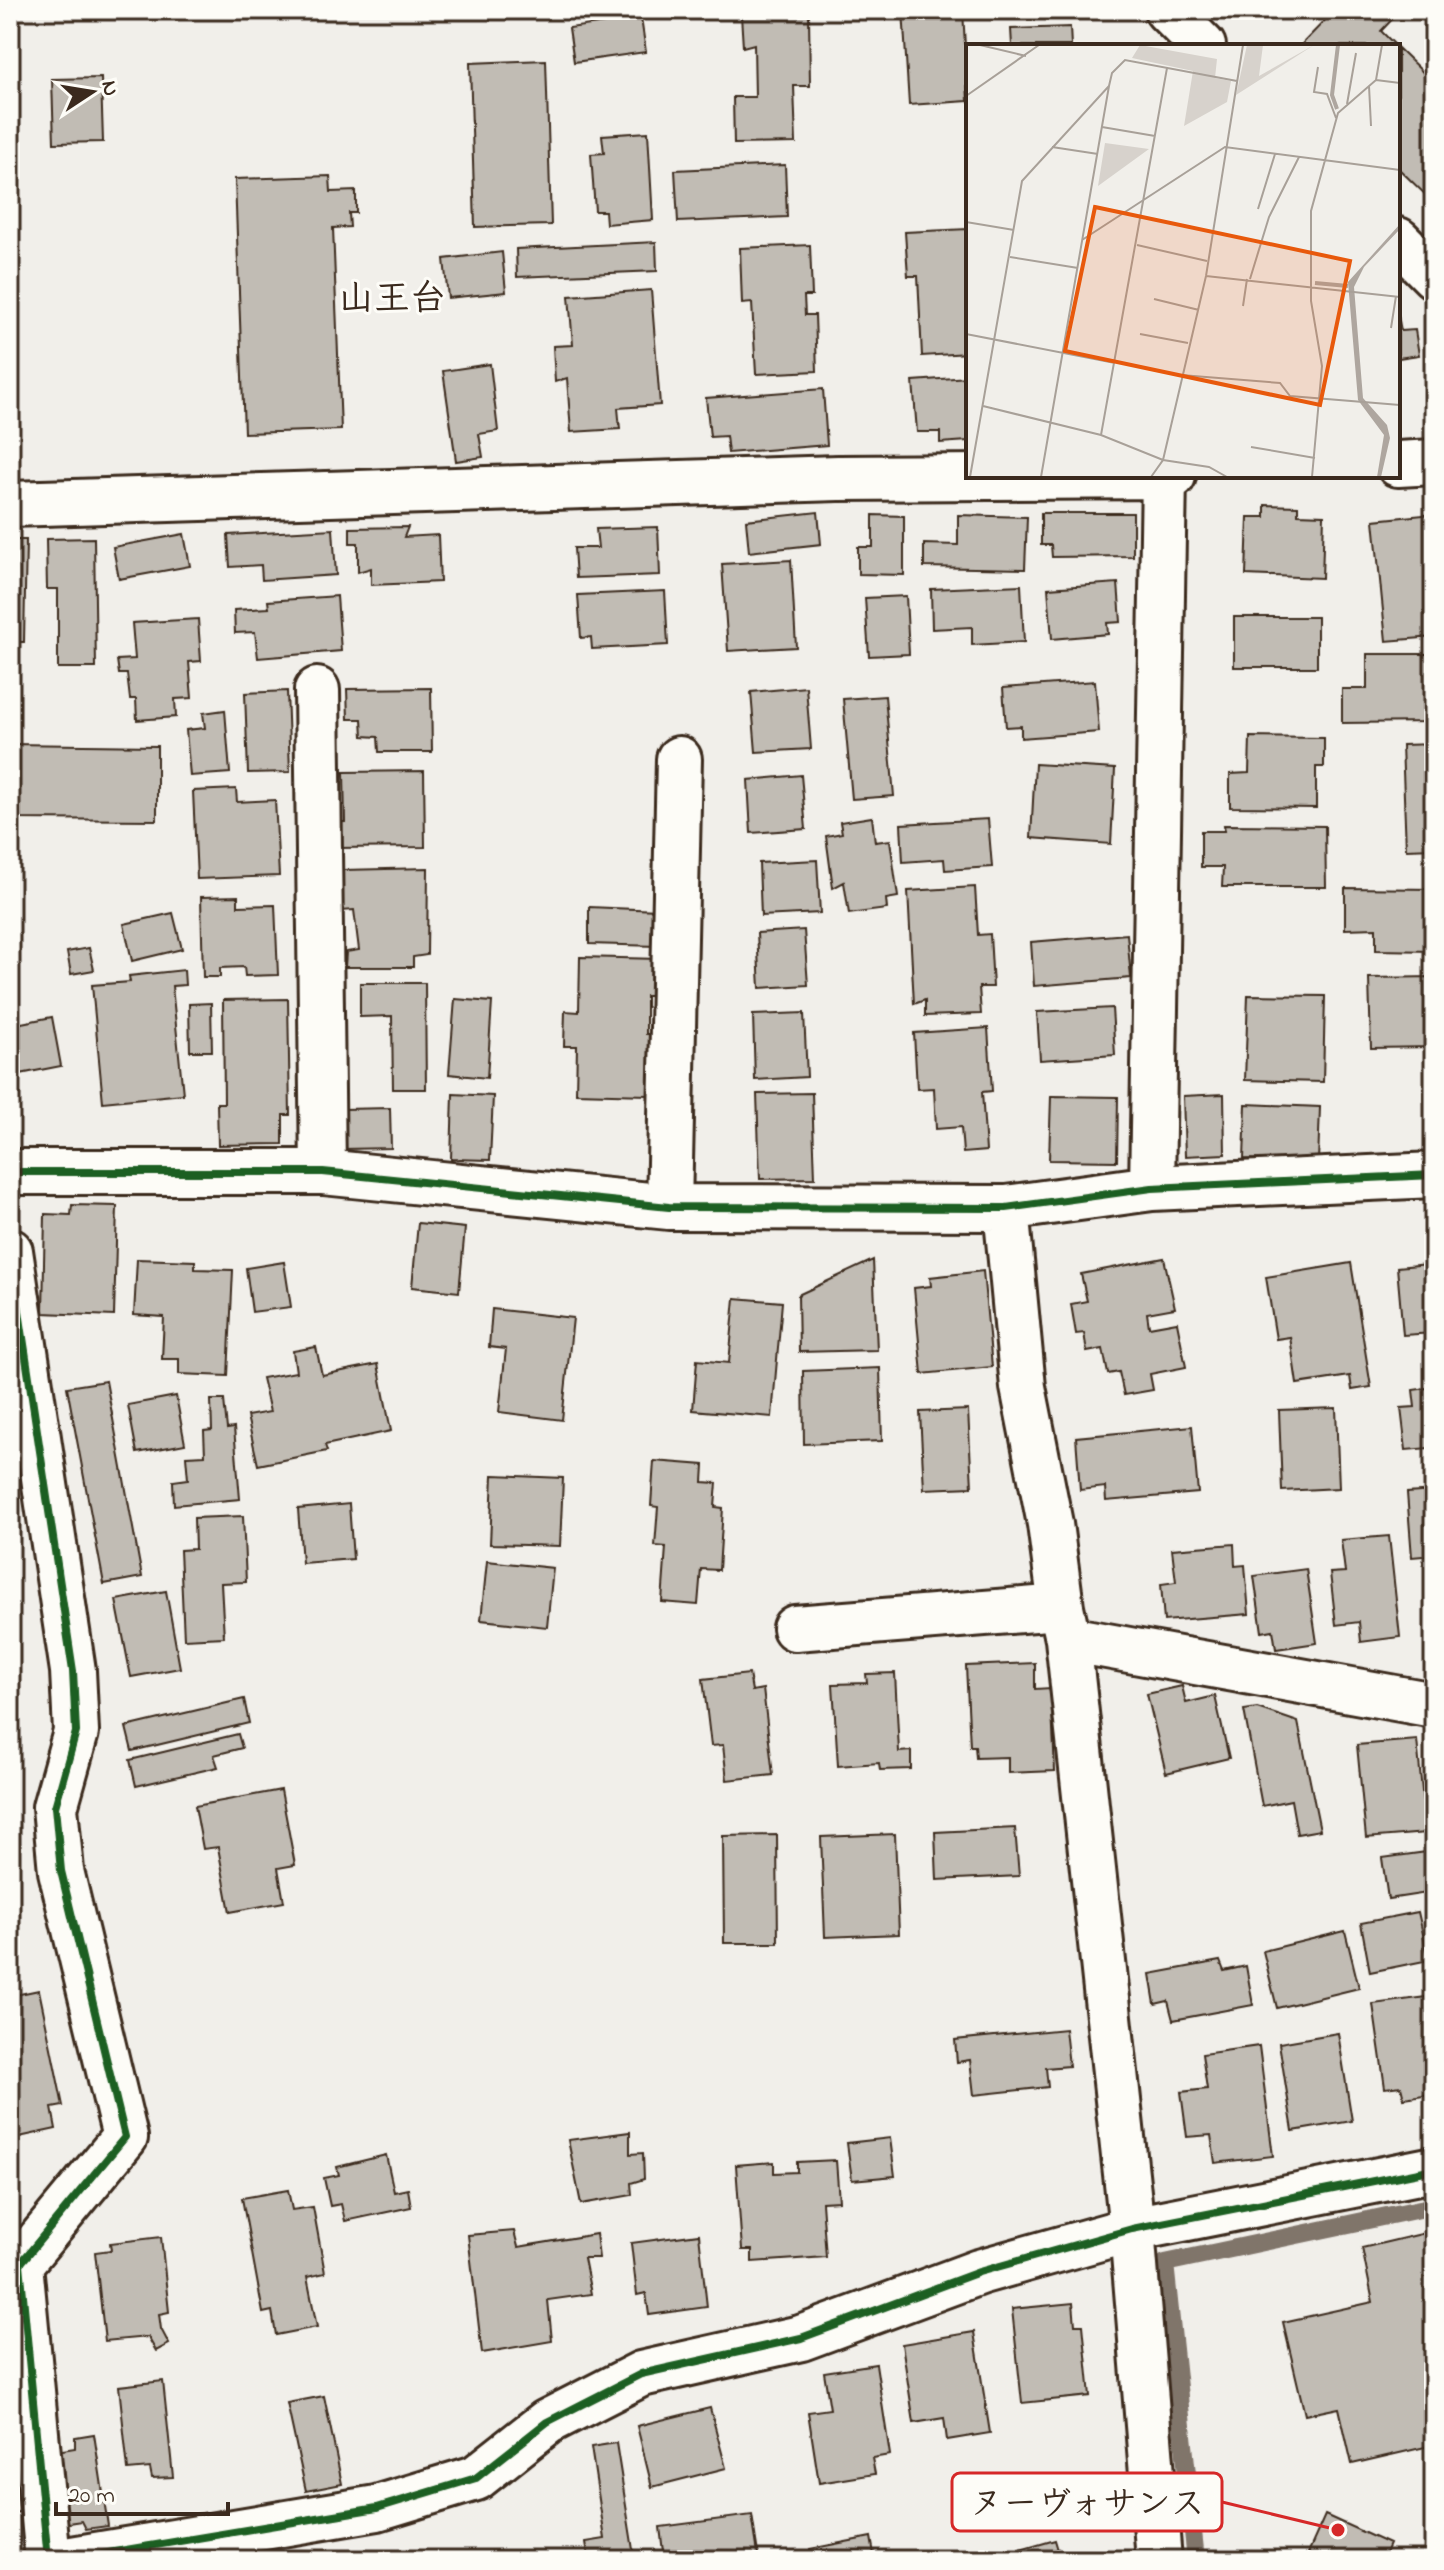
<svg xmlns="http://www.w3.org/2000/svg" width="1444" height="2570" viewBox="0 0 1444 2570" font-family="'Indie Flower','Klee One',sans-serif">
	<rect width="100%" height="100%" fill="#f1efea"/>
	<filter id="ink" filterUnits="userSpaceOnUse"><feTurbulence type="fractalNoise" baseFrequency=".0125" numOctaves="2"/><feDisplacementMap in="SourceGraphic" scale="16" xChannelSelector="R" yChannelSelector="G"/><feConvolveMatrix kernelMatrix="1 2 1 2 8 2 1 2 1" color-interpolation-filters="sRGB"/></filter>
	<g filter="url(#ink)">
		<g fill="none" stroke-linecap="round" stroke-linejoin="round">
			<!-- stream -->
			<path stroke="#80746b" stroke-width="18" d="M 1196,2560 L 1165,2263 L 1434,2206"/>
		</g>
		<!-- building -->
		<path fill="#c1bcb4" stroke="#3b2a1e" stroke-width="2" d="M 903,10 L 963,10 L 968,101 L 909,105 Z
			M 1335,10 L 1401,10 L 1381,31 L 1396,46 L 1300,46 Z
			M 809,14 L 810,86 L 794,86 L 796,143 L 734,144 L 733,97 L 755,97 L 754,44 L 743,47 L 741,15 Z
			M 641,18 L 646,52 L 574,62 L 569,28 Z
			M 1070,27 L 1071,46 L 1012,46 L 1011,29 Z
			M 1398,48 L 1434,83 L 1434,203 L 1398,168 Z
			M 546,60 L 551,225 L 475,227 L 470,63 Z
			M 101,78 L 103,142 L 54,143 L 52,79 Z
			M 648,132 L 653,220 L 606,224 L 605,211 L 595,211 L 591,154 L 604,153 L 602,135 Z
			M 785,165 L 787,217 L 678,222 L 675,170 Z
			M 330,176 L 331,192 L 356,191 L 356,213 L 349,213 L 350,227 L 333,228 L 341,430 L 244,433 L 235,179 Z
			M 968,229 L 968,353 L 922,356 L 918,276 L 908,276 L 905,232 Z
			M 656,242 L 657,271 L 517,277 L 516,249 Z
			M 810,245 L 812,296 L 804,296 L 805,315 L 815,315 L 817,371 L 756,374 L 752,303 L 742,304 L 740,248 Z
			M 502,252 L 506,292 L 448,298 L 444,259 Z
			M 651,290 L 660,405 L 618,408 L 620,429 L 571,432 L 567,378 L 555,382 L 553,346 L 573,345 L 569,296 Z
			M 1398,315 L 1401,331 L 1415,330 L 1419,355 L 1398,358 Z
			M 490,364 L 498,431 L 479,434 L 483,457 L 456,461 L 443,371 Z
			M 1434,376 L 1434,436 L 1429,436 L 1424,378 Z
			M 968,377 L 968,441 L 940,443 L 940,432 L 917,432 L 913,381 Z
			M 823,389 L 827,445 L 728,453 L 726,436 L 710,437 L 706,398 Z
			M 1265,505 L 1298,506 L 1298,514 L 1324,515 L 1322,578 L 1246,575 L 1248,517 L 1265,517 Z
			M 818,512 L 821,544 L 749,552 L 746,520 Z
			M 1041,513 L 1133,513 L 1133,556 L 1052,557 L 1051,545 L 1041,545 Z
			M 1433,514 L 1434,637 L 1386,641 L 1374,520 Z
			M 873,515 L 904,516 L 904,575 L 858,574 L 858,547 L 873,547 Z
			M 958,515 L 1027,517 L 1025,569 L 924,567 L 924,544 L 958,545 Z
			M 408,527 L 404,537 L 438,535 L 440,582 L 371,585 L 371,568 L 358,572 L 358,543 L 350,543 L 350,528 Z
			M 658,527 L 660,575 L 576,578 L 574,548 L 598,548 L 596,529 Z
			M 333,529 L 336,575 L 262,580 L 261,565 L 230,567 L 228,535 Z
			M 184,534 L 190,566 L 119,579 L 113,547 Z
			M 94,538 L 96,668 L 58,668 L 58,589 L 47,589 L 46,539 Z
			M 10,540 L 26,540 L 24,642 L 10,642 Z
			M 791,560 L 796,647 L 728,651 L 722,564 Z
			M 1118,583 L 1121,622 L 1107,623 L 1108,634 L 1052,639 L 1048,588 Z
			M 1021,585 L 1024,642 L 972,645 L 972,627 L 932,629 L 931,589 Z
			M 665,591 L 668,645 L 592,649 L 591,637 L 581,638 L 578,595 Z
			M 337,596 L 341,651 L 258,658 L 255,632 L 235,633 L 234,610 L 269,608 L 268,601 Z
			M 906,596 L 909,654 L 869,656 L 865,598 Z
			M 1234,617 L 1317,617 L 1317,667 L 1234,667 Z
			M 198,619 L 201,661 L 189,662 L 192,698 L 175,699 L 176,717 L 137,720 L 136,699 L 130,699 L 127,674 L 119,674 L 117,660 L 135,659 L 132,623 Z
			M 1367,654 L 1434,654 L 1434,722 L 1342,723 L 1342,689 L 1367,689 Z
			M 1095,681 L 1099,732 L 1021,738 L 1021,726 L 1006,727 L 1003,688 Z
			M 806,687 L 811,749 L 756,752 L 751,692 Z
			M 431,688 L 432,752 L 379,752 L 378,737 L 363,736 L 362,719 L 348,719 L 347,689 Z
			M 287,691 L 290,772 L 248,773 L 245,693 Z
			M 885,696 L 894,796 L 852,799 L 843,699 Z
			M 225,710 L 230,773 L 190,776 L 186,730 L 205,728 L 203,713 Z
			M 1250,737 L 1324,738 L 1324,767 L 1316,767 L 1316,808 L 1230,807 L 1230,774 L 1249,773 Z
			M 10,744 L 157,746 L 157,820 L 10,819 Z
			M 1434,744 L 1434,848 L 1406,849 L 1402,745 Z
			M 1035,764 L 1115,769 L 1111,844 L 1031,838 Z
			M 424,771 L 425,847 L 336,848 L 336,822 L 345,822 L 344,772 Z
			M 801,775 L 806,829 L 751,833 L 748,780 Z
			M 236,789 L 237,802 L 275,800 L 279,876 L 197,879 L 193,791 Z
			M 872,817 L 875,842 L 890,840 L 898,897 L 886,899 L 887,909 L 849,914 L 844,882 L 833,888 L 826,836 L 842,833 L 840,822 Z
			M 988,819 L 992,867 L 945,870 L 944,859 L 903,862 L 901,824 Z
			M 1224,825 L 1325,826 L 1326,887 L 1222,887 L 1223,867 L 1201,867 L 1201,831 L 1225,831 Z
			M 817,860 L 820,913 L 761,916 L 759,863 Z
			M 428,868 L 427,955 L 413,957 L 413,967 L 345,967 L 346,952 L 359,950 L 354,910 L 341,911 L 343,870 Z
			M 975,887 L 978,935 L 990,934 L 993,987 L 979,987 L 981,1014 L 925,1016 L 925,1000 L 914,1004 L 908,891 Z
			M 1345,888 L 1434,889 L 1434,951 L 1376,950 L 1376,928 L 1345,929 Z
			M 238,896 L 238,906 L 275,905 L 278,975 L 245,976 L 244,967 L 220,968 L 220,977 L 203,977 L 201,897 Z
			M 589,907 L 658,910 L 657,946 L 589,944 Z
			M 173,913 L 182,949 L 132,961 L 124,924 Z
			M 804,930 L 808,985 L 760,988 L 757,933 Z
			M 1127,934 L 1131,978 L 1034,986 L 1031,942 Z
			M 89,948 L 94,970 L 71,974 L 67,952 Z
			M 580,957 L 660,959 L 659,996 L 646,996 L 646,1034 L 660,1034 L 659,1081 L 648,1081 L 648,1095 L 576,1093 L 577,1046 L 564,1046 L 565,1011 L 579,1012 Z
			M 184,970 L 185,985 L 172,986 L 183,1094 L 103,1102 L 92,985 L 130,982 L 129,976 Z
			M 1434,977 L 1434,1047 L 1371,1048 L 1369,978 Z
			M 360,983 L 425,983 L 426,1089 L 393,1089 L 392,1016 L 360,1017 Z
			M 1248,995 L 1325,996 L 1323,1082 L 1245,1080 Z
			M 288,999 L 290,1115 L 283,1115 L 283,1144 L 218,1145 L 217,1103 L 224,1103 L 223,1000 Z
			M 455,999 L 492,1002 L 487,1078 L 449,1074 Z
			M 211,1003 L 212,1051 L 190,1051 L 189,1004 Z
			M 1112,1008 L 1115,1055 L 1040,1060 L 1037,1012 Z
			M 804,1013 L 807,1077 L 755,1080 L 753,1015 Z
			M 52,1017 L 61,1066 L 20,1074 L 11,1025 Z
			M 988,1028 L 992,1091 L 982,1092 L 986,1151 L 963,1153 L 961,1127 L 936,1129 L 934,1088 L 917,1089 L 914,1033 Z
			M 812,1093 L 815,1178 L 760,1179 L 757,1094 Z
			M 453,1094 L 493,1096 L 490,1160 L 451,1159 Z
			M 1224,1094 L 1225,1154 L 1185,1156 L 1183,1096 Z
			M 1051,1096 L 1118,1097 L 1117,1161 L 1049,1160 Z
			M 1246,1104 L 1320,1107 L 1318,1162 L 1244,1159 Z
			M 390,1108 L 391,1148 L 344,1149 L 343,1109 Z
			M 72,1205 L 117,1206 L 114,1316 L 43,1313 L 45,1214 L 71,1215 Z
			M 418,1223 L 465,1228 L 459,1292 L 412,1287 Z
			M 1434,1241 L 1434,1333 L 1403,1335 L 1397,1267 L 1428,1264 L 1427,1242 Z
			M 1164,1258 L 1175,1308 L 1147,1313 L 1149,1327 L 1177,1322 L 1186,1367 L 1150,1374 L 1153,1390 L 1124,1395 L 1119,1372 L 1108,1374 L 1103,1349 L 1087,1352 L 1084,1333 L 1076,1334 L 1071,1304 L 1087,1301 L 1081,1274 Z
			M 137,1259 L 195,1261 L 195,1269 L 233,1270 L 228,1376 L 179,1374 L 179,1359 L 162,1359 L 164,1317 L 134,1315 Z
			M 873,1260 L 877,1350 L 799,1352 L 798,1295 Z
			M 284,1262 L 291,1307 L 252,1312 L 246,1268 Z
			M 1351,1263 L 1371,1387 L 1352,1390 L 1350,1376 L 1297,1384 L 1290,1337 L 1276,1339 L 1266,1277 Z
			M 983,1271 L 992,1367 L 922,1374 L 914,1288 L 931,1286 L 930,1277 Z
			M 735,1298 L 782,1302 L 772,1417 L 693,1410 L 697,1360 L 729,1363 Z
			M 492,1309 L 573,1318 L 562,1420 L 499,1412 L 506,1349 L 489,1347 Z
			M 316,1347 L 322,1375 L 378,1364 L 391,1431 L 325,1445 L 327,1451 L 258,1465 L 247,1416 L 270,1412 L 262,1378 L 296,1372 L 293,1351 Z
			M 880,1368 L 882,1441 L 804,1444 L 803,1371 Z
			M 106,1381 L 142,1577 L 104,1584 L 67,1387 Z
			M 1434,1387 L 1434,1469 L 1432,1469 L 1429,1448 L 1406,1450 L 1401,1408 L 1415,1407 L 1413,1390 Z
			M 176,1396 L 185,1444 L 137,1453 L 128,1405 Z
			M 211,1400 L 224,1400 L 227,1429 L 234,1428 L 240,1499 L 174,1505 L 173,1481 L 188,1479 L 186,1456 L 205,1455 L 204,1431 L 212,1430 Z
			M 1336,1408 L 1339,1488 L 1282,1491 L 1279,1410 Z
			M 968,1410 L 972,1487 L 924,1489 L 920,1412 Z
			M 1192,1426 L 1198,1493 L 1106,1501 L 1105,1487 L 1080,1490 L 1076,1437 Z
			M 654,1461 L 704,1465 L 703,1482 L 717,1483 L 715,1507 L 723,1508 L 719,1570 L 701,1569 L 698,1605 L 662,1602 L 666,1547 L 655,1546 L 658,1507 L 651,1506 Z
			M 493,1475 L 563,1478 L 560,1546 L 490,1544 Z
			M 1434,1491 L 1434,1555 L 1412,1557 L 1407,1493 Z
			M 349,1504 L 353,1559 L 302,1563 L 298,1509 Z
			M 243,1516 L 246,1582 L 221,1583 L 224,1637 L 184,1639 L 180,1550 L 195,1549 L 194,1518 Z
			M 1389,1536 L 1400,1637 L 1361,1642 L 1359,1622 L 1336,1625 L 1330,1573 L 1345,1572 L 1341,1540 Z
			M 1234,1544 L 1235,1566 L 1245,1565 L 1249,1614 L 1164,1621 L 1161,1584 L 1176,1582 L 1172,1549 Z
			M 487,1561 L 553,1568 L 547,1627 L 481,1620 Z
			M 1306,1569 L 1317,1643 L 1276,1649 L 1273,1630 L 1262,1632 L 1254,1576 Z
			M 166,1591 L 180,1668 L 131,1677 L 116,1600 Z
			M 1035,1663 L 1035,1689 L 1051,1688 L 1055,1771 L 1008,1773 L 1008,1757 L 976,1758 L 975,1746 L 970,1746 L 966,1666 Z
			M 895,1673 L 899,1752 L 911,1751 L 911,1769 L 880,1770 L 879,1763 L 838,1766 L 833,1684 L 867,1683 L 866,1674 Z
			M 749,1674 L 752,1691 L 763,1689 L 773,1775 L 727,1780 L 723,1745 L 711,1746 L 703,1679 Z
			M 1182,1686 L 1186,1703 L 1215,1696 L 1229,1758 L 1166,1773 L 1147,1694 Z
			M 244,1699 L 249,1723 L 132,1751 L 126,1727 Z
			M 1257,1708 L 1298,1722 L 1320,1830 L 1297,1834 L 1291,1800 L 1262,1806 L 1244,1710 Z
			M 238,1734 L 242,1748 L 214,1755 L 218,1767 L 136,1786 L 130,1760 Z
			M 1417,1740 L 1426,1833 L 1366,1838 L 1357,1745 Z
			M 281,1790 L 295,1865 L 278,1868 L 284,1902 L 230,1912 L 218,1847 L 203,1849 L 195,1806 Z
			M 1015,1828 L 1019,1876 L 937,1880 L 935,1832 Z
			M 895,1834 L 899,1934 L 825,1937 L 821,1837 Z
			M 777,1835 L 778,1943 L 724,1943 L 723,1836 Z
			M 1434,1851 L 1434,1892 L 1388,1899 L 1382,1858 Z
			M 1418,1912 L 1429,1960 L 1370,1972 L 1361,1923 Z
			M 1345,1931 L 1359,1988 L 1277,2008 L 1263,1951 Z
			M 1220,1961 L 1224,1971 L 1246,1966 L 1253,2005 L 1173,2020 L 1168,2001 L 1155,2004 L 1150,1974 Z
			M 39,1990 L 63,2106 L 52,2108 L 56,2129 L 10,2139 L 10,1996 Z
			M 1434,1996 L 1434,2059 L 1425,2060 L 1430,2094 L 1404,2098 L 1401,2086 L 1385,2088 L 1373,2004 Z
			M 1065,2029 L 1069,2066 L 1046,2068 L 1048,2087 L 974,2095 L 970,2060 L 957,2062 L 955,2040 Z
			M 1338,2033 L 1352,2121 L 1293,2131 L 1279,2043 Z
			M 1259,2046 L 1273,2156 L 1215,2163 L 1211,2135 L 1187,2137 L 1181,2092 L 1207,2089 L 1202,2054 Z
			M 630,2132 L 630,2154 L 643,2153 L 644,2179 L 631,2183 L 632,2195 L 581,2204 L 568,2140 Z
			M 890,2138 L 895,2176 L 852,2180 L 847,2143 Z
			M 386,2155 L 394,2192 L 408,2189 L 411,2207 L 345,2221 L 341,2204 L 330,2206 L 324,2178 L 339,2175 L 337,2167 Z
			M 836,2160 L 839,2201 L 822,2202 L 826,2257 L 752,2262 L 752,2250 L 742,2250 L 736,2165 L 774,2162 L 774,2173 L 797,2172 L 797,2162 Z
			M 288,2190 L 292,2210 L 313,2207 L 325,2273 L 307,2277 L 317,2327 L 276,2335 L 272,2311 L 263,2313 L 242,2198 Z
			M 514,2231 L 518,2247 L 596,2234 L 599,2258 L 584,2258 L 591,2294 L 548,2300 L 552,2341 L 482,2353 L 468,2235 Z
			M 1434,2231 L 1434,2445 L 1352,2464 L 1339,2408 L 1305,2415 L 1283,2322 L 1373,2302 L 1362,2248 Z
			M 699,2234 L 707,2307 L 649,2315 L 646,2293 L 637,2295 L 631,2243 Z
			M 161,2237 L 169,2312 L 159,2314 L 161,2329 L 169,2344 L 156,2351 L 148,2337 L 105,2341 L 95,2252 L 111,2250 L 110,2243 Z
			M 1073,2303 L 1075,2325 L 1083,2325 L 1090,2396 L 1022,2403 L 1012,2309 Z
			M 974,2332 L 990,2433 L 947,2440 L 944,2418 L 914,2423 L 902,2344 Z
			M 876,2364 L 890,2455 L 872,2458 L 875,2474 L 819,2483 L 808,2412 L 830,2409 L 824,2372 Z
			M 163,2381 L 173,2477 L 152,2478 L 150,2468 L 128,2470 L 119,2386 Z
			M 324,2396 L 342,2484 L 306,2491 L 287,2403 Z
			M 710,2408 L 726,2468 L 652,2487 L 637,2426 Z
			M 94,2434 L 108,2526 L 86,2529 L 82,2521 L 62,2524 L 50,2452 L 75,2448 L 75,2437 Z
			M 616,2443 L 634,2556 L 589,2560 L 586,2542 L 605,2539 L 591,2447 Z
			M 21,2458 L 28,2510 L 10,2514 L 10,2459 Z
			M 752,2515 L 759,2560 L 664,2560 L 660,2527 Z
			M 1325,2515 L 1389,2544 L 1382,2560 L 1305,2560 Z
			M 871,2537 L 875,2560 L 812,2560 L 810,2549 Z
			M 1055,2540 L 1061,2560 L 985,2560 Z"/>
		<g fill="none" stroke-linecap="round" stroke-linejoin="round">
			<!-- minor casing -->
			<g stroke="#3b2a1e" stroke-width="50">
				<path id="minor" d="M 1167,10 L 1203,46
					M 1398,240 L 1434,276
					M 1398,464 L 1434,462
					M 10,504 L 838,478 L 1173,476
					M 317,690 L 323,1172
					M 10,1172 L 323,1172 L 669,1207 L 1006,1208 L 1152,1188 L 1434,1175
					M 1152,1188 L 1164,476
					M 669,1207 L 679,759
					M 1006,1208 L 1023,1387 L 1050,1524 L 1061,1607 L 1068,1639 L 1132,2229 L 1159,2560
					M 10,1251 L 73,1671 L 76,1732 L 55,1807 L 61,1871 L 125,2137 L 20,2264 L 48,2560
					M 795,1628 L 1061,1607
					M 1068,1639 L 1434,1705
					M 66,2560 L 377,2508 L 476,2478 L 547,2422 L 641,2374 L 801,2338 L 979,2272 L 1132,2229 L 1434,2169"/>
			</g>
			<!-- minor -->
			<use href="#minor" stroke="#fdfcf7" stroke-width="44"/>
			<!-- cycleway casing -->
			<g stroke="#fdfcf7" stroke-width="13">
				<path id="cycleway" d="M 10,1172 L 323,1172 L 669,1207 L 1006,1208 L 1152,1188 L 1434,1175
					M 10,1251 L 73,1671 L 76,1732 L 55,1807 L 61,1871 L 125,2137 L 20,2264 L 48,2560
					M 66,2560 L 377,2508 L 476,2478 L 547,2422 L 641,2374 L 801,2338 L 979,2272 L 1132,2229 L 1434,2169"/>
			</g>
			<!-- cycleway -->
			<use href="#cycleway" stroke="#1b5e20" stroke-width="8"/>
		</g>
	</g>
	<g text-anchor="middle" dominant-baseline="central" stroke-width="6" stroke-linejoin="round" paint-order="stroke">
		<!-- quarter labels -->
		<g font-size="36" font-weight="bold" fill="#3b2a1e" stroke="#fdfcf7">
			<text x="392" y="300">山王台</text>
		</g>
	</g>
	<!-- overview -->
	<g transform="translate(966 44)">
		<rect width="434" height="434" fill="#f1efea"/>
		<path d="M 174,1 L 251,15 L 249,34 L 265,37 L 261,58 L 218,82 L 227,27 L 166,14 ZM 281,1 L 297,1 L 293,32 L 348,1 L 270,51 ZM 139,99 L 183,105 L 132,142 Z" fill="#d7d2cc"/>
		<path d="M 434,180 L 434,185 L 398,223 L 388,243 L 397,354 L 421,381 L 424,394 L 415,433 L 411,433 L 418,391 L 392,356 L 382,238 Z" fill="#aea69f"/>
		<path fill="none" stroke="#aea69f" stroke-width="4" d="M 371,65 L 366,51 L 372,1M 349,239 L 382,242"/>
		<path fill="none" stroke="#a8a098" stroke-width="2" d="M 14,1 L 60,12M 352,23 L 348,48 L 361,50 L 370,74M 410,36 L 434,39M 403,42 L 405,82M 0,52 L 73,1M 381,60 L 390,9M 136,83 L 189,92M 86,103 L 132,110M 292,165 L 309,110M 0,178 L 48,186M 116,196 L 259,103 L 434,126M 171,201 L 241,217M 44,213 L 112,224M 240,232 L 434,253M 284,235 L 303,173 L 333,113M 188,255 L 233,266M 277,262 L 281,235M 425,284 L 430,252M 0,290 L 149,319M 174,290 L 222,299M 215,331 L 314,339 L 324,352 L 434,361M 17,362 L 135,391 L 197,416 L 243,423 L 261,433M 135,391 L 201,24M 285,403 L 349,414M 4,433 L 56,137 L 143,42 L 146,29 L 159,16 L 271,37M 75,433 L 143,42M 185,433 L 197,416 L 240,232 L 277,1M 346,433 L 356,322 L 345,257 L 345,167 L 372,69 L 410,36 L 416,1"/>
		<path fill="#e8590c" fill-opacity="0.15" stroke="#e8590c" stroke-width="4" d="M 129,163 L 384,217 L 354,361 L 99,307 Z"/>
		<rect width="434" height="434" fill="none" stroke="#3b2a1e" stroke-width="4"/>
	</g>
	<!-- callouts -->
	<path fill="none" stroke="#d62828" stroke-width="3" d="M1338 2530L1222 2502"/>
	<circle fill="#d62828" stroke="#fdfcf7" stroke-width="3" cx="1338" cy="2530" r="8"/>
	<rect fill="#fdfcf7" stroke="#d62828" stroke-width="3" x="952" y="2473" width="270" height="58" rx="8"/>
	<g font-size="34" text-anchor="middle" font-weight="bold" fill="#3b2a1e">
		<text x="1087" y="2514">ヌーヴォサンス</text>
	</g>
	<!-- margin -->
	<rect width="1444" height="2570" fill="none" stroke="#fdfcf7" stroke-width="40"/>
	<rect x="20" y="20" width="1404" height="2530" fill="none" stroke="#3b2a1e" stroke-width="3" filter="url(#ink)"/>
	<!-- north arrow -->
	<g transform="translate(92 92) rotate(78)" stroke="#fdfcf7" stroke-width="6" paint-order="stroke">
	<path d="M0-6L14 30L0 20L-14 30Z" fill="#3b2a1e"/>
	<text y="-12" font-size="22" font-weight="bold" text-anchor="middle" fill="#3b2a1e">N</text>
	</g>
	<!-- scale -->
	<path d="M56 2502v12h172v-12" fill="none" stroke="#3b2a1e" stroke-width="4"/>
	<text x="68" y="2502" font-size="24" fill="#3b2a1e" stroke="#fdfcf7" stroke-width="6" paint-order="stroke">20 m</text>
</svg>
